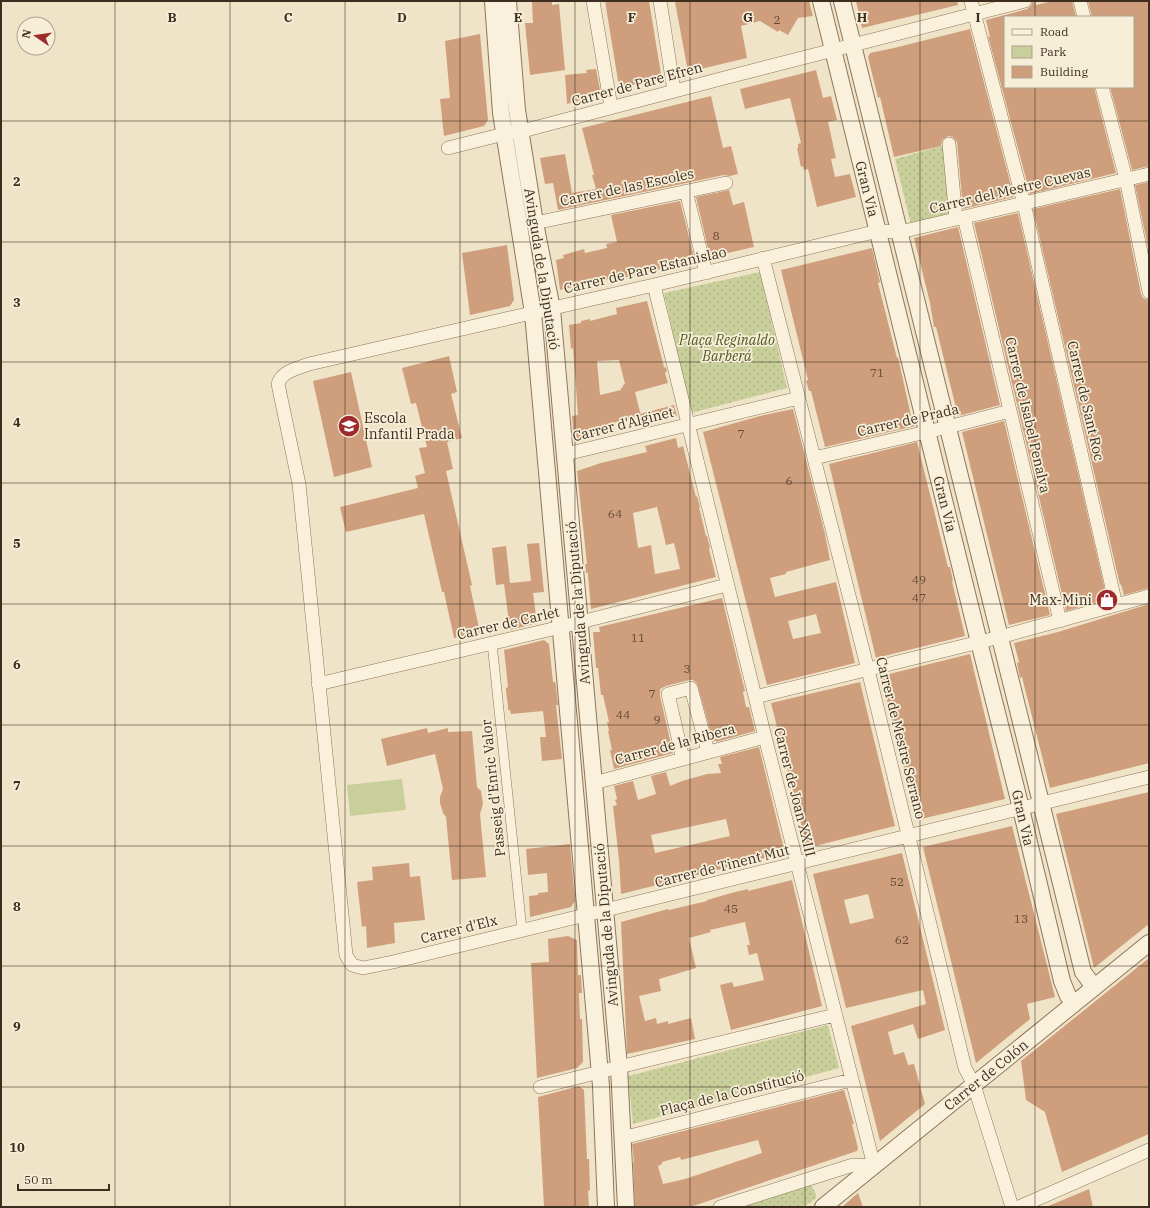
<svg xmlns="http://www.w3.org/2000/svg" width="1150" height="1208" viewBox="0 0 1150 1208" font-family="'IBM Plex Serif',serif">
	<defs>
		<pattern id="green-dots" width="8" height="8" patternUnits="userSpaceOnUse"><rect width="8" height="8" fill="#c9cf9b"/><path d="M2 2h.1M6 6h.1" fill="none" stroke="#aeb285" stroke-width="1.8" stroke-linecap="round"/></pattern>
	</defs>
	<rect width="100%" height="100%" fill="#f0e4c8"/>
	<!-- green -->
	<path fill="url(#green-dots)" d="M 945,145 L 953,216 L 911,225 L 895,159 Z
		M 760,272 L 787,388 L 691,413 L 664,293 Z
		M 828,1025 L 839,1068 L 633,1124 L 628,1076 Z
		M 810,1183 L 816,1194 L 816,1198 L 804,1207 L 731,1207 Z"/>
	<!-- pitch -->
	<path fill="#c9cf9b" d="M 402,779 L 406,810 L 350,816 L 347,785 Z"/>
	<!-- building -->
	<path fill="#cf9f7d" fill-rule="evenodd" d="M 532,1 L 552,1 L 552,5 L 559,4 L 565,70 L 530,75 L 525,23 L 533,23 Z
		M 605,1 L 649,1 L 662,80 L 619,87 Z
		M 681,1 L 809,1 L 813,16 L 798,18 L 788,35 L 779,30 L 778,32 L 760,21 L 741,26 L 747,58 L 688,72 L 675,2 Z
		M 856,1 L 957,1 L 958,5 L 862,28 Z
		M 1033,1 L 1036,1 L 1036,5 L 1052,1 L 1072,1 L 1076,17 L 1005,17 L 1005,87 L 1094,87 L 1116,173 L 1030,194 L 988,36 L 990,37 L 986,20 L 1027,9 L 1031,6 Z
		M 1088,1 L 1149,1 L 1149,166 L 1132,170 L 1110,87 L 1133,87 L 1133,17 L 1092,17 Z
		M 970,29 L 1014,197 L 963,209 L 957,142 L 953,137 L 948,136 L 942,140 L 941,146 L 894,157 L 880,97 L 878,98 L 868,57 L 870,53 L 894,48 Z
		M 480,34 L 488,120 L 484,126 L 444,136 L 440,99 L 450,98 L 445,41 Z
		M 596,69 L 601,95 L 567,104 L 565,75 L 587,73 L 586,70 Z
		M 816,70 L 823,98 L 831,96 L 837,120 L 828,122 L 836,158 L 831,159 L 835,177 L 850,174 L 856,197 L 817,207 L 808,169 L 804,170 L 803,166 L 801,167 L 797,148 L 798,148 L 798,144 L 801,143 L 790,98 L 745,109 L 740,89 Z
		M 711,96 L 723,148 L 731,146 L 738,174 L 730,176 L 724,175 L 558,210 L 553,183 L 545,184 L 540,158 L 565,154 L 572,193 L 596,189 L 592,175 L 594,175 L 582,128 Z
		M 1149,182 L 1149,252 L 1135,185 Z
		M 1120,189 L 1141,294 L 1143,298 L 1149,300 L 1149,588 L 1124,595 L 1121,584 L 1120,585 L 1033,209 Z
		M 729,190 L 733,205 L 744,202 L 754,247 L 710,257 L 696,197 Z
		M 680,201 L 695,261 L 615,280 L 614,278 L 560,290 L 556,260 L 564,258 L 563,255 L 584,249 L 585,253 L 607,248 L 606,244 L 617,242 L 611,215 Z
		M 1018,213 L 1107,599 L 1066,611 L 974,223 Z
		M 958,227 L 1000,405 L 958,416 L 936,327 L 934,327 L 930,303 L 914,238 Z
		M 507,245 L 514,300 L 510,306 L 470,315 L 462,253 Z
		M 872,248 L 880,282 L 878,283 L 897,358 L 898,357 L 911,416 L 913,416 L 915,426 L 825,447 L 811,391 L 809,391 L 806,381 L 808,380 L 781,270 Z
		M 647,301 L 664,367 L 666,368 L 667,371 L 665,373 L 668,383 L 635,392 L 641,416 L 612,423 L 614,431 L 574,441 L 572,416 L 578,415 L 573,348 L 571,349 L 569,325 L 581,323 L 581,321 L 590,319 L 590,321 L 617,314 L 616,308 ZM 619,360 L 625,384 L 623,385 L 623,387 L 621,388 L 621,390 L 600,395 L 597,361 Z
		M 449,356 L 457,392 L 451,394 L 462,438 L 447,442 L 453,469 L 446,471 L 472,585 L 470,586 L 480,633 L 454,638 L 444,592 L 442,592 L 424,514 L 346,532 L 340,507 L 418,488 L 415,476 L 425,473 L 419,448 L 427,447 L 416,403 L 411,404 L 402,368 Z
		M 351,372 L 372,467 L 334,477 L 313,381 Z
		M 674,405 L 677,416 L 643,424 L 640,414 Z
		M 793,409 L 825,534 L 830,560 L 786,572 L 786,574 L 770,578 L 775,597 L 836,582 L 855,663 L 767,685 L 703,432 L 760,416 ZM 816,614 L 821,633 L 793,639 L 788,621 Z
		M 1004,421 L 1050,615 L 1009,625 L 962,432 Z
		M 676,438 L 678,448 L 683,446 L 696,497 L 697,496 L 700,507 L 699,507 L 706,536 L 707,536 L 710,547 L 709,549 L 716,577 L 591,609 L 588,575 L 588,573 L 586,573 L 585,564 L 587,564 L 577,471 L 601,463 L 647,452 L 645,446 ZM 657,507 L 666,545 L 674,543 L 680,569 L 655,574 L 651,545 L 638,548 L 633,513 Z
		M 917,442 L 948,567 L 950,567 L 953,581 L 952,581 L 965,636 L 876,658 L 829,464 Z
		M 539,543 L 544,592 L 533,593 L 537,623 L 510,630 L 504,584 L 496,585 L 492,548 L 506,546 L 510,583 L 531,581 L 527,544 Z
		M 722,598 L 745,691 L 743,692 L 746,707 L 749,707 L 755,731 L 716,742 L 716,741 L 713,741 L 697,683 L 693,680 L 689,680 L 666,686 L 660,689 L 660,696 L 673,753 L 614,769 L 610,750 L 612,750 L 608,731 L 609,731 L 607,722 L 609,722 L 603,695 L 601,695 L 598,668 L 596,668 L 593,632 L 600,632 L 599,627 Z
		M 1149,604 L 1149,763 L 1050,788 L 1022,677 L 1020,678 L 1017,663 L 1019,662 L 1014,643 L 1058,632 Z
		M 544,640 L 549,644 L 553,682 L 555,682 L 556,686 L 558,705 L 556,705 L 562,759 L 542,761 L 540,737 L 546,737 L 543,711 L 511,714 L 510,710 L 508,710 L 508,706 L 506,691 L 506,688 L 508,687 L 504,650 Z
		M 970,654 L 1005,799 L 917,820 L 881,676 Z
		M 860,682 L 895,826 L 807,848 L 771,703 Z
		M 427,728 L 428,733 L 448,728 L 448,732 L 472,731 L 477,787 L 481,791 L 483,804 L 480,814 L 486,877 L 452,880 L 446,817 L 443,813 L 440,803 L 440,797 L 443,789 L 435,754 L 387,766 L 381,739 Z
		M 759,747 L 785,853 L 621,894 L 619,860 L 613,806 L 617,805 L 615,800 L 617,799 L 614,786 L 633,781 L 638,800 L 656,794 L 651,776 L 666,772 L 670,786 L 682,781 L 707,774 L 721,773 L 718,764 L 722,764 L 720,757 ZM 726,819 L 730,836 L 655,853 L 651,835 Z
		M 1149,792 L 1149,924 L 1094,968 L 1056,814 Z
		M 1012,826 L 1055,997 L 1027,1004 L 1030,1019 L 976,1063 L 923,847 Z
		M 570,844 L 575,901 L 571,907 L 530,917 L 529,896 L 538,895 L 538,893 L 548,892 L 547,873 L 528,875 L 526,849 Z
		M 902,853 L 945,1030 L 918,1039 L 913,1024 L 888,1032 L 894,1055 L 904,1052 L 908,1065 L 914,1064 L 925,1104 L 880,1141 L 851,1026 L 926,1004 L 923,990 L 846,1008 L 813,874 ZM 868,894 L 874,918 L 850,924 L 844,900 Z
		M 409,863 L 410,877 L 420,876 L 425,920 L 394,923 L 395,943 L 367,948 L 366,926 L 362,927 L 357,882 L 373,880 L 372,867 Z
		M 792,880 L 822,1006 L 731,1030 L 720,985 L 732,982 L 734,987 L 764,980 L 757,953 L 749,955 L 747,945 L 750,945 L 745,922 L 710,930 L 711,932 L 689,938 L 696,968 L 659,979 L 661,991 L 639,996 L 645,1021 L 656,1018 L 657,1024 L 668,1021 L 668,1024 L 691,1018 L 695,1039 L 627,1054 L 621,922 L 668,909 L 669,910 L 707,901 L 707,900 L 735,892 L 748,889 L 748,891 Z
		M 568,936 L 577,940 L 578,975 L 581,975 L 582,993 L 579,993 L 580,1019 L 582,1019 L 583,1062 L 577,1068 L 537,1078 L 531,963 L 549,962 L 548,939 Z
		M 1149,958 L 1149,1134 L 1062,1172 L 1045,1112 L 1026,1100 L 1021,1061 Z
		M 579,1086 L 584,1090 L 587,1159 L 589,1159 L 590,1190 L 588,1191 L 589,1207 L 544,1207 L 538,1097 Z
		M 844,1090 L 854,1124 L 852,1124 L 858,1148 L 857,1151 L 690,1207 L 635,1207 L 633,1162 L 634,1162 L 632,1144 ZM 758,1140 L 762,1153 L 685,1179 L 663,1184 L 658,1166 L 662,1164 L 662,1162 L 680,1157 L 681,1160 Z
		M 1089,1189 L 1093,1207 L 1046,1207 Z
		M 858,1193 L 863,1207 L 842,1207 Z"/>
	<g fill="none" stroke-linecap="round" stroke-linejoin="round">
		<!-- pedestrian casing -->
		<g stroke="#8d765c" stroke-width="10">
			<path id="pedestrian" d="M 492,643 L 522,930"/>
		</g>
		<!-- minor casing -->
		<g stroke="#8d765c" stroke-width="14">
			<path id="minor" d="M 593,1 L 611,107
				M 660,1 L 674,91
				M 971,1 L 1024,204 L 1116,605
				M 1080,1 L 1084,17
				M 1102,87 L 1126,179 L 1149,292
				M 949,144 L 956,219
				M 448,148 L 504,134 L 530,129 L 728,77 L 1025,1
				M 1149,174 L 900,232 L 878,231 L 654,285 L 309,364 C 296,369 282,371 278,384 L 299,484 L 346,955 L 352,965 L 363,968 L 393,962 L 1149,777
				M 686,191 L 706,273
				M 964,217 L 1060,621
				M 535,223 L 726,183
				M 763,258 L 868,670 L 965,1068 L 974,1085 L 1012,1207
				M 654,285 L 765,737 L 874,1166 L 853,1165 L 720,1207
				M 566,454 L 799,398
				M 814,458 L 948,427 L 1010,411
				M 318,684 L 561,627 L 727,585
				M 755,697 L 1000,637 L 1149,596
				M 683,759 L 668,694 L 691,688 L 708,752
				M 594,783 L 765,737
				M 540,1087 L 619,1067 L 835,1015
				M 622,1138 L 851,1080
				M 1019,1207 L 1149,1150"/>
		</g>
		<!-- tertiary casing -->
		<g stroke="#8d765c" stroke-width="18">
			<path id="tertiary" d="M 493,1 L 501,113 L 533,313 L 601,1086 L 606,1207
				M 508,1 L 517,110 L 535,223 L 552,309 L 554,332 L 619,1067 L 626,1207
				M 821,1 L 976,630 L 1017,792 L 1062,981 L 1068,996 L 1074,1004
				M 842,1 L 1083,972 L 1094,987
				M 823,1207 L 1149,943"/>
		</g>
		<!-- pedestrian -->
		<use href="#pedestrian" stroke="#faf1dc" stroke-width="9"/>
		<!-- minor -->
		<use href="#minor" stroke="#faf1dc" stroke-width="13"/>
		<!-- tertiary -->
		<use href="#tertiary" stroke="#faf1dc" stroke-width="16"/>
	</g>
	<!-- grid -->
	<path fill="none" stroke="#3d2e20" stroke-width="1" stroke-opacity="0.55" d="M 115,1 L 115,1207M 230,1 L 230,1207M 345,1 L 345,1207M 460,1 L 460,1207M 575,1 L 575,1207M 690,1 L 690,1207M 805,1 L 805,1207M 920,1 L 920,1207M 1035,1 L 1035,17M 1035,87 L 1035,1207M 1,121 L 1149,121M 1,242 L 1149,242M 1,362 L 1149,362M 1,483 L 1149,483M 1,604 L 1149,604M 1,725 L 1149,725M 1,846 L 1149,846M 1,966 L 1149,966M 1,1087 L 1149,1087"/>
	<!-- icons -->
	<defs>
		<g id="school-disc" transform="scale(1.15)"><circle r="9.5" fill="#9e2a2b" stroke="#f7eed8"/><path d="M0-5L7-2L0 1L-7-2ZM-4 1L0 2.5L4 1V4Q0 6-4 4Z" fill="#fff"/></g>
		<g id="shop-disc" transform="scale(1.15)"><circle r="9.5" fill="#9e2a2b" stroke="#f7eed8"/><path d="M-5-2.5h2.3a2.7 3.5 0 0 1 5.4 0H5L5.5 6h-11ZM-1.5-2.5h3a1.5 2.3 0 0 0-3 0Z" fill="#fff"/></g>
	</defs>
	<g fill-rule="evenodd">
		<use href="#school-disc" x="349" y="426"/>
		<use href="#shop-disc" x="1107" y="600"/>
	</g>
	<g text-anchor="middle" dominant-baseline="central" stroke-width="3.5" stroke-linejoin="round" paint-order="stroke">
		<!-- number labels -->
		<g font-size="12" fill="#624a37">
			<text x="777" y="19">2</text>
			<text x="716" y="235">8</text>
			<text x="877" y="372">71</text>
			<text x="741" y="433">7</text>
			<text x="789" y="480">6</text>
			<text x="615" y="513">64</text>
			<text x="919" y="579">49</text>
			<text x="919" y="597">47</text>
			<text x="638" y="637">11</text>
			<text x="687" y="668">3</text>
			<text x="652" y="693">7</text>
			<text x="623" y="714">44</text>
			<text x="657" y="719">9</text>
			<text x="897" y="881">52</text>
			<text x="731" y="908">45</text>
			<text x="1021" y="918">13</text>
			<text x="902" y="939">62</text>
		</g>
		<!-- street labels -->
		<g font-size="14" fill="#3d2e20" stroke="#f7eed8">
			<text transform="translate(637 84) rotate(-15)">Carrer de Pare Efren</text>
			<text transform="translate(627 187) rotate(-12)">Carrer de las Escoles</text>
			<text transform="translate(867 189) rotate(76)">Gran Via</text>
			<text transform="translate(1010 190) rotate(-13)">Carrer del Mestre Cuevas</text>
			<text transform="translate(542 269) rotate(81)">Avinguda de la Diputació</text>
			<text transform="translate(645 270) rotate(-13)">Carrer de Pare Estanislao</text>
			<text transform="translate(1086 401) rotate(77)">Carrer de Sant Roc</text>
			<text transform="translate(1028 415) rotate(77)">Carrer de Isabel Penalva</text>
			<text transform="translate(908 420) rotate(-13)">Carrer de Prada</text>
			<text transform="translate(623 424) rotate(-14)">Carrer d'Alginet</text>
			<text transform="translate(945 504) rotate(76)">Gran Via</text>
			<text transform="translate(578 603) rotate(-95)">Avinguda de la Diputació</text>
			<text transform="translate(508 623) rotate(-13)">Carrer de Carlet</text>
			<text transform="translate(901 738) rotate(76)">Carrer de Mestre Serrano</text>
			<text transform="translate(675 744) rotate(-15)">Carrer de la Ribera</text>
			<text transform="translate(493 788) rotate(-96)">Passeig d'Enric Valor</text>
			<text transform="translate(795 792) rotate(76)">Carrer de Joan XXIII</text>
			<text transform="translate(1023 818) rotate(77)">Gran Via</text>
			<text transform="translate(722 866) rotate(-14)">Carrer de Tinent Mut</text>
			<text transform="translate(606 925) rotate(-95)">Avinguda de la Diputació</text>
			<text transform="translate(459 929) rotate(-14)">Carrer d'Elx</text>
			<text transform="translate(986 1075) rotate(-39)">Carrer de Colón</text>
			<text transform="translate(732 1093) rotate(-14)">Plaça de la Constitució</text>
		</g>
		<!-- park labels -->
		<g font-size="14" font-style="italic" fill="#4d5a26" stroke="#f7eed8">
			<text x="727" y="340">Plaça Reginaldo<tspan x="727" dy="16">Barberá</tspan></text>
		</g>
		<!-- poi labels -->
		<g font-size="14" fill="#3d2e20" stroke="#f7eed8" text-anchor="start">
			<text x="364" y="418">Escola<tspan x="364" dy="16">Infantil Prada</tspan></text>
			<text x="1092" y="600" text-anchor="end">Max-Mini</text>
		</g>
	</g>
	<g font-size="13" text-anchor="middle" font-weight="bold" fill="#3d2e20" stroke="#f7eed8" stroke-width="3.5" stroke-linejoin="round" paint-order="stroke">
		<text x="172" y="22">B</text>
		<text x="288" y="22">C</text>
		<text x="402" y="22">D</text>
		<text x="518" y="22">E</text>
		<text x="632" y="22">F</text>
		<text x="748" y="22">G</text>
		<text x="862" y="22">H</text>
		<text x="978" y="22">I</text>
		<text x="17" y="186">2</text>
		<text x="17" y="307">3</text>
		<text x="17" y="427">4</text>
		<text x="17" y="548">5</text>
		<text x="17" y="669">6</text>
		<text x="17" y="790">7</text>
		<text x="17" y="911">8</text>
		<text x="17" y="1031">9</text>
		<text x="17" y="1152">10</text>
	</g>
	<!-- border -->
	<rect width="1150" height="1208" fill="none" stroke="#3d2e20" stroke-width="4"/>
	<!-- legend -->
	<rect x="1004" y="16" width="130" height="72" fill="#f7eed8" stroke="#ada18e"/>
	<rect x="1012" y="29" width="20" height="6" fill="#faf1dc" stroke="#ada18e"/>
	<text x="1040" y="36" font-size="12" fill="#3d2e20">Road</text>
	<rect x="1012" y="46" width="20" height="12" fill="#c9cf9b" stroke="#ada18e"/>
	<text x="1040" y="56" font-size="12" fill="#3d2e20">Park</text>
	<rect x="1012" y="66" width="20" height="12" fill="#cf9f7d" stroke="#ada18e"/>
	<text x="1040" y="76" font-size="12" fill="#3d2e20">Building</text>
	<!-- north arrow -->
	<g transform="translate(36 36) rotate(283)"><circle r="19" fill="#f7eed8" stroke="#ada18e"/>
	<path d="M0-3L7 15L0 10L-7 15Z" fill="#9e2a2b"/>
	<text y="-6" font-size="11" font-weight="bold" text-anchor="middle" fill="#3d2e20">N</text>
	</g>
	<!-- scale -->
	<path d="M18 1184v6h91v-6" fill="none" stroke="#3d2e20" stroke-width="2"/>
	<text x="24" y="1184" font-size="12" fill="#3d2e20" stroke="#f7eed8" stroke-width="3" paint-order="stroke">50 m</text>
</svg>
